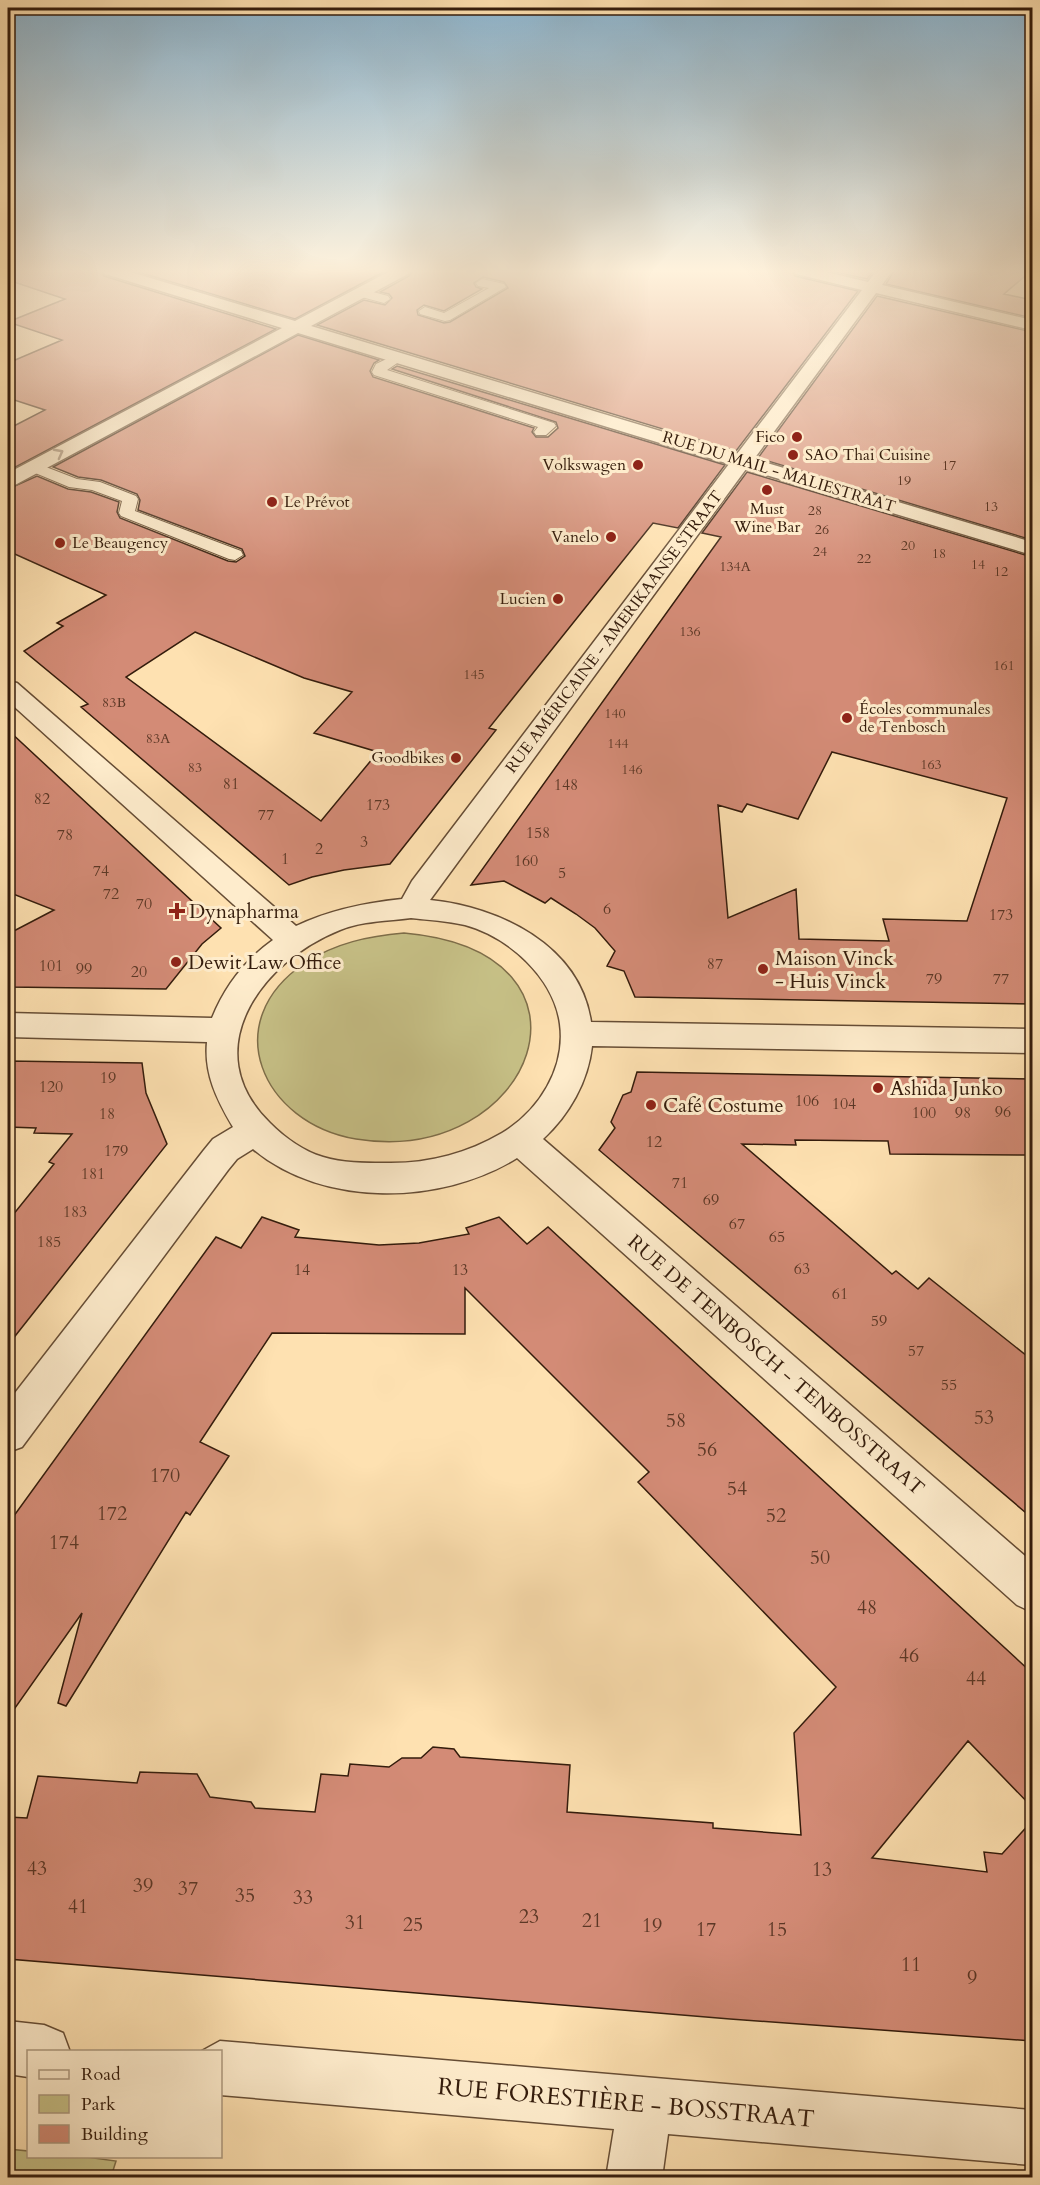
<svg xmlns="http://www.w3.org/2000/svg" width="1040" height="2185" viewBox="0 0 1040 2185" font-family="Cardo,serif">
	<rect width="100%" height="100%" fill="#fee1b1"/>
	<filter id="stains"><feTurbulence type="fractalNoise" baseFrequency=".00333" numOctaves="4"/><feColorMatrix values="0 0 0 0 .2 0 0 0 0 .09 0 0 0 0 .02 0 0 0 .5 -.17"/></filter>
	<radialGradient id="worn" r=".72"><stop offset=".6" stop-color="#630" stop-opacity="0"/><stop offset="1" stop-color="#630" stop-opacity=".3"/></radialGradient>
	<!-- green -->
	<path fill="#c7c187" stroke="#7e6e4a" stroke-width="1.5" d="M 404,933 C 618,952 533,1168 356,1139 C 262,1123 217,1022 305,963 C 335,943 369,936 404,933 Z
		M 8,2149 L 28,2151 L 28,2156 L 79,2156 L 116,2161 L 111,2177 L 8,2177 Z"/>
	<!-- building -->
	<path fill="#d38b76" stroke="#341c0c" stroke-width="1.5" fill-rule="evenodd" d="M 8,271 L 101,271 L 104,276 L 276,329 L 8,471 L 8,429 L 45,410 L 8,398 L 8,363 L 62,340 L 8,322 L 65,299 L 8,280 Z
		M 135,271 L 385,271 L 295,319 Z
		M 412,271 L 792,271 L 795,276 L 858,291 L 736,451 L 317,325 L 364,300 L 385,305 L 392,298 L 389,294 L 380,292 L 409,276 ZM 483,277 L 504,282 L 508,288 L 450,322 L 444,323 L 418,315 L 417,310 L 424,305 L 444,311 L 482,289 L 476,287 L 474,283 Z
		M 831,271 L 873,271 L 867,279 Z
		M 894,271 L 1031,271 L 1004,294 L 1032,300 L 1032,318 L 886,284 Z
		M 877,296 L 1032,332 L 1032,540 L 758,458 Z
		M 298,335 L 379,360 L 374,363 L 370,371 L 373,377 L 534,428 L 532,432 L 536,437 L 548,437 L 558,428 L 556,422 L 392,369 L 397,366 L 725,465 L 678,528 L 653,523 L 489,728 L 496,730 L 390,864 L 344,870 L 312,877 L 289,885 L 81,707 L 88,704 L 24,651 L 63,626 L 57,623 L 106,595 L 8,551 L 8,489 L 37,476 L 68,489 L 91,492 L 119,502 L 117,512 L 120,518 L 228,561 L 236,562 L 245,556 L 242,549 L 138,510 L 140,500 L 137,494 L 101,480 L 78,477 L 53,467 ZM 195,632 L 304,678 L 352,692 L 314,733 L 378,752 L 321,821 L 126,677 Z
		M 747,472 L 1032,557 L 1032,1004 L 635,997 L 624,971 L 607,966 L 615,951 L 595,928 L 576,914 L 551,898 L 545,903 L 504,881 L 471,885 L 721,537 L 702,533 ZM 832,752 L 1007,798 L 967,921 L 883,919 L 889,941 L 799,939 L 796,889 L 728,918 L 718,805 L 742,812 L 747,804 L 798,819 Z
		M 8,730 L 221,928 L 202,944 L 166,989 L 8,987 L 8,934 L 54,910 L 8,892 Z
		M 8,1061 L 142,1063 L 146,1093 L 167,1144 L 8,1345 L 8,1221 L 54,1164 L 49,1162 L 72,1134 L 34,1133 L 36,1128 L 8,1127 Z
		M 637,1072 L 1032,1079 L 1032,1155 L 890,1154 L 888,1141 L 795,1140 L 796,1145 L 742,1144 L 892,1274 L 896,1271 L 918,1289 L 929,1278 L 1032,1360 L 1032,1518 L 599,1150 L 615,1128 L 611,1122 L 623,1095 L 631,1092 Z
		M 262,1217 L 299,1230 L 295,1237 L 379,1245 L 419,1243 L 469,1234 L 466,1228 L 499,1217 L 527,1244 L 548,1227 L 1032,1673 L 1032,1807 L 968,1741 L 872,1858 L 987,1872 L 984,1852 L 1002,1854 L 1032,1821 L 1032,2041 L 730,2019 L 8,1959 L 8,1817 L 27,1818 L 38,1776 L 137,1783 L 140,1772 L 197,1774 L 210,1797 L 251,1802 L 255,1808 L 315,1812 L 321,1774 L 348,1776 L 350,1764 L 389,1767 L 402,1758 L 421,1758 L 433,1747 L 454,1749 L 460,1757 L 570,1765 L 567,1812 L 713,1823 L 713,1828 L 801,1835 L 794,1733 L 836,1687 L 638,1482 L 649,1472 L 465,1288 L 465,1334 L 272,1333 L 200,1442 L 229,1456 L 190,1515 L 186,1512 L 66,1706 L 58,1703 L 82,1613 L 8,1718 L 8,1524 L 216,1237 L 241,1248 Z"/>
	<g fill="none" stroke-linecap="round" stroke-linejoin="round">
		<!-- service casing -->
		<g stroke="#664d35" stroke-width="2">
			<path id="service" d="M 482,279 L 504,284 L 506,287 L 450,320 L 445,321 L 420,314 L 419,311 L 425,307 L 444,313 L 489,288 L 478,286 L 476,283 Z
				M 362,289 L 388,296 L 390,299 L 384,303 L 358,296 L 356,293 Z
				M 399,353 L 406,357 L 387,370 L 554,423 L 556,426 L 546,435 L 536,435 L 534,432 L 538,427 L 374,375 L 372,372 L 376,364 Z
				M 33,462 L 77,479 L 100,482 L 136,496 L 138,499 L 135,511 L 241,551 L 243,555 L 235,560 L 229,559 L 121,516 L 119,513 L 122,501 L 92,490 L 69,487 L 28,470 L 25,467 L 28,464 Z"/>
		</g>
		<!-- minor casing -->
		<g stroke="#664d35" stroke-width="3">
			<path id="minor" d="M 103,271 L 127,271 L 295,321 L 390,271 L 410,271 L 408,274 L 311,326 L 737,454 L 862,290 L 796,274 L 794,271 L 822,271 L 868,282 L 876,271 L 892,271 L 882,285 L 1032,320 L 1032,330 L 876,293 L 754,459 L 1032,542 L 1032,555 L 746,469 L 430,900 C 499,907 580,945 591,1022 L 1032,1029 L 1032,1053 L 592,1046 C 588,1082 569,1115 543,1139 L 1032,1562 L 1032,1612 L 1017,1605 L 517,1158 C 441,1205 323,1208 253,1149 L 237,1159 L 228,1170 L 22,1447 L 8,1452 L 8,1402 L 204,1150 L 213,1139 L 233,1127 C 217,1100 204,1074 207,1042 L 8,1037 L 8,1013 L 212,1018 C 225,986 245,960 273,940 L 8,701 L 8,681 L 17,683 L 296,926 C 330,910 364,903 402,899 L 412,881 L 729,464 L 298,333 L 15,485 L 8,487 L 8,473 L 282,328 L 105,274 ZM 411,918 C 429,920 447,921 465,925 C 509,937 554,978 560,1024 C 566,1068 539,1111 502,1133 C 466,1154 427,1164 385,1163 C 365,1163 342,1163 323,1157 C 303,1151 284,1137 270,1123 C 195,1050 262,961 340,930 C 362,921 388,921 411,918 Z
				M 8,2021 L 44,2025 L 63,2033 L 70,2052 L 28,2052 L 28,2077 L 8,2074 Z
				M 220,2041 L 1032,2110 L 1032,2165 L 668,2134 L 662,2178 L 606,2178 L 614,2129 L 220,2095 L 220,2052 L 200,2052 Z"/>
		</g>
		<!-- service -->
		<use href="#service" fill="#feeccc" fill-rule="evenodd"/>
		<!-- minor -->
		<use href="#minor" fill="#feeccc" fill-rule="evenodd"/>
	</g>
	<!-- one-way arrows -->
	<defs><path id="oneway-chevron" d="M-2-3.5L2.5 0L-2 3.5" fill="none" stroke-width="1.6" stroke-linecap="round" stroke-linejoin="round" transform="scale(1.5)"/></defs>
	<use stroke="#a38e76" href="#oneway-chevron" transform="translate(59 453) rotate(-28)"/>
	<!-- sky -->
	<linearGradient id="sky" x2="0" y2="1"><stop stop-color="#8cb7d3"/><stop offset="0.47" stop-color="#fff2dc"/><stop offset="1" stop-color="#fff2dc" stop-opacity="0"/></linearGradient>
	<rect width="1040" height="577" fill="url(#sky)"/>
	<!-- markers -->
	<g fill="#8f2418" stroke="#feeccc" stroke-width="2">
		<circle cx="797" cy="437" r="6"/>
		<circle cx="793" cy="455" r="6"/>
		<circle cx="638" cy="465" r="6"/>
		<circle cx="767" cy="490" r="6"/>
		<circle cx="272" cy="502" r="6"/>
		<circle cx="611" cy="537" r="6"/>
		<circle cx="60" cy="543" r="6"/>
		<circle cx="558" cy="599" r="6"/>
		<circle cx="847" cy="718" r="6"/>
		<circle cx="456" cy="758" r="6"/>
		<path d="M174 902h6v6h6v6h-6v6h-6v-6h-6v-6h6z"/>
		<circle cx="176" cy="962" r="6"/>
		<circle cx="763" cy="969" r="6"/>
		<circle cx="878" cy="1088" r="6"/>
		<circle cx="651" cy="1105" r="6"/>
	</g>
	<g text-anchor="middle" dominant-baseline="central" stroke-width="6" stroke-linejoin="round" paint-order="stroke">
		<!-- far-number labels -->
		<g font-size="14" fill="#5c3826">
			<text x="949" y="465">17</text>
			<text x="904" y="480">19</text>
			<text x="991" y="506">13</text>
			<text x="815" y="510">28</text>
			<text x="822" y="529">26</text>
			<text x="908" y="545">20</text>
			<text x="820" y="551">24</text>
			<text x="939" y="553">18</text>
			<text x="864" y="558">22</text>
			<text x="978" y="564">14</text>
			<text x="735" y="566">134A</text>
			<text x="1001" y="571">12</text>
			<text x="690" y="631">136</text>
			<text x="1004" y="665">161</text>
			<text x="474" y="674">145</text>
			<text x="114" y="702">83B</text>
			<text x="615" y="713">140</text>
			<text x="158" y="738">83A</text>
			<text x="618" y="743">144</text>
			<text x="931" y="764">163</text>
			<text x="195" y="767">83</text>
			<text x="632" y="769">146</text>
		</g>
		<!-- far-poi labels -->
		<g font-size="16" fill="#341c0c" stroke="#feeccc" text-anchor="end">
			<text x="785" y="437">Fico</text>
			<text x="805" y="455" text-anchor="start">SAO Thai Cuisine</text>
			<text x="626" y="465">Volkswagen</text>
			<text x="284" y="502" text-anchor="start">Le Prévot</text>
			<text x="767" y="509" text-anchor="middle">Must<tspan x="767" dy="18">Wine Bar</tspan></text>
			<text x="599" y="537">Vanelo</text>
			<text x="72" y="543" text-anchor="start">Le Beaugency</text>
			<text x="546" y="599">Lucien</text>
			<text x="859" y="709" text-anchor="start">Écoles communales<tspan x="859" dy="18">de Tenbosch</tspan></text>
			<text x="444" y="758">Goodbikes</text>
		</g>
		<!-- far-street labels -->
		<g font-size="16" fill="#341c0c" stroke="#feeccc">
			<text transform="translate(779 472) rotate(17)">RUE DU MAIL - MALIESTRAAT</text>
			<text transform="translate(614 632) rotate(-53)">RUE AMÉRICAINE - AMERIKAANSE STRAAT</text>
		</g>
		<!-- number labels -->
		<g font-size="16" fill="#5c3826">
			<text x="231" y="784">81</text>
			<text x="566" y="785">148</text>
			<text x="42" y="799">82</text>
			<text x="378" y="805">173</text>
			<text x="266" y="815">77</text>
			<text x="538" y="833">158</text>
			<text x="65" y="835">78</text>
			<text x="364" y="842">3</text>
			<text x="319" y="849">2</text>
			<text x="285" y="859">1</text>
			<text x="526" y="861">160</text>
			<text x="101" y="871">74</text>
			<text x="562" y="873">5</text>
			<text x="111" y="894">72</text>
			<text x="144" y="904">70</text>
			<text x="607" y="909">6</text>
			<text x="1001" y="915">173</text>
			<text x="715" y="964">87</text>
			<text x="51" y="966">101</text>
			<text x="84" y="969">99</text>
			<text x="139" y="972">20</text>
			<text x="934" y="979">79</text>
			<text x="1001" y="979">77</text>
			<text x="108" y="1078">19</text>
			<text x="51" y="1087">120</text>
			<text x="807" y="1101">106</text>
			<text x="844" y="1104">104</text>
			<text x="1003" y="1112">96</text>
			<text x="924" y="1113">100</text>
			<text x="963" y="1113">98</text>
			<text x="107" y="1114">18</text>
			<text x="654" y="1142">12</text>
			<text x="116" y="1151">179</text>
			<text x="93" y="1174">181</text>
			<text x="680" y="1183">71</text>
			<text x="711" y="1200">69</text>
			<text x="75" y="1212">183</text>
			<text x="737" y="1224">67</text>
			<text x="777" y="1237">65</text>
			<text x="49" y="1242">185</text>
			<text x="802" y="1269">63</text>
			<text x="302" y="1270">14</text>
			<text x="460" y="1270">13</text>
			<text x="840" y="1294">61</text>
			<text x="879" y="1321">59</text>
			<text x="916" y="1351">57</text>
			<text x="949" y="1385">55</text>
		</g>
		<!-- poi labels -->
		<g font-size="20" fill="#341c0c" stroke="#feeccc" text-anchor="start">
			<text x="189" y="911">Dynapharma</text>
			<text x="775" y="958">Maison Vinck<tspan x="775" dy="23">- Huis Vinck</tspan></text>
			<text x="188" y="962">Dewit Law Office</text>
			<text x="890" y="1088">Ashida Junko</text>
			<text x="663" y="1105">Café Costume</text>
		</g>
		<!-- street labels -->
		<g font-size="20" fill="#341c0c" stroke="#feeccc">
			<text transform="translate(776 1365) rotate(41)">RUE DE TENBOSCH - TENBOSSTRAAT</text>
		</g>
		<!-- near-number labels -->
		<g font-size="20" fill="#5c3826">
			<text x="984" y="1417">53</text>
			<text x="676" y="1420">58</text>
			<text x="707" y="1449">56</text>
			<text x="165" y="1475">170</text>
			<text x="737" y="1488">54</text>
			<text x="112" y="1513">172</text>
			<text x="776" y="1515">52</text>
			<text x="64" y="1542">174</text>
			<text x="820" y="1557">50</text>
			<text x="867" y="1607">48</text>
			<text x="909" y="1655">46</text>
			<text x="976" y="1678">44</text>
			<text x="37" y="1868">43</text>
			<text x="822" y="1869">13</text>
			<text x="143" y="1885">39</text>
			<text x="188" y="1888">37</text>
			<text x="245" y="1895">35</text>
			<text x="303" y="1897">33</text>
			<text x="78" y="1906">41</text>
			<text x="529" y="1916">23</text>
			<text x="592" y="1920">21</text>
			<text x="355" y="1922">31</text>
			<text x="413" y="1924">25</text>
			<text x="652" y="1925">19</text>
			<text x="706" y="1929">17</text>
			<text x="777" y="1929">15</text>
			<text x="911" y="1964">11</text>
			<text x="972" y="1977">9</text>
		</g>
		<!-- near-street labels -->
		<g font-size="24" fill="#341c0c" stroke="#feeccc">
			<text transform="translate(626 2103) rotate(5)">RUE FORESTIÈRE - BOSSTRAAT</text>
		</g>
	</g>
	<!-- margin -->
	<rect width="1040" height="2185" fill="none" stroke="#fee1b1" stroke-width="30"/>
	<rect x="9" y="9" width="1022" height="2167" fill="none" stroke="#341c0c" stroke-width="3"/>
	<rect x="15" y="15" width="1010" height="2155" fill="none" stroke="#341c0c" stroke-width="1.5"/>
	<!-- legend -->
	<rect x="27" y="2050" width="195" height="108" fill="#feeccc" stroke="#ad997f" stroke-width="1.5"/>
	<rect x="39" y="2070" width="30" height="9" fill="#feeccc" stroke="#ad997f" stroke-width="1.5"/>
	<text x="81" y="2080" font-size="18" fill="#341c0c">Road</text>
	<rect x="39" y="2095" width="30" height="18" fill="#c7c187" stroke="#ad997f" stroke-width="1.5"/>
	<text x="81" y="2110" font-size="18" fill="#341c0c">Park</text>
	<rect x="39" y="2125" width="30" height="18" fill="#d38b76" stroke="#ad997f" stroke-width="1.5"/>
	<text x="81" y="2140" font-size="18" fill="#341c0c">Building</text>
	<rect width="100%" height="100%" filter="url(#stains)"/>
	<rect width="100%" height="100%" fill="url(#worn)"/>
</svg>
